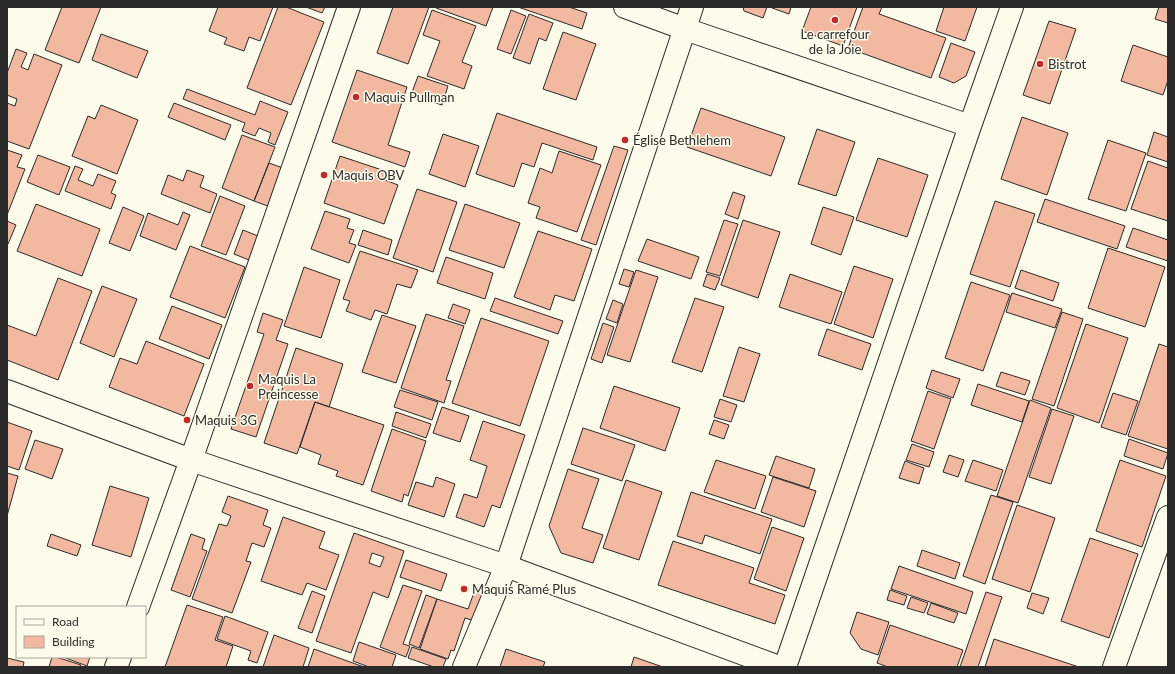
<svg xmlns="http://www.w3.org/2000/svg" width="1175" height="674" viewBox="0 0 1175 674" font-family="Lato,sans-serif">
	<rect width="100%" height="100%" fill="#fdfbea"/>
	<!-- building -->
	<path fill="#f2b8a0" stroke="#2b2b2b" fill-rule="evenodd" d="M 62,7 L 101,7 L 79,63 L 45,50 Z
		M 218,7 L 273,7 L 260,41 L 249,37 L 244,51 L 224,44 L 227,38 L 209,31 Z
		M 278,7 L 286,7 L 324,22 L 291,105 L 247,88 Z
		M 306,7 L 325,7 L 322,13 Z
		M 393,7 L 429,7 L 408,64 L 377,53 Z
		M 436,7 L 493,7 L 486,26 L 436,8 Z
		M 518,7 L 569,7 L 587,13 L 582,29 Z
		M 743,7 L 767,7 L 763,18 L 744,11 Z
		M 773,7 L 791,7 L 789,14 L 772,8 Z
		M 811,7 L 857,7 L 843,46 L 802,31 Z
		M 863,7 L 882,7 L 879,14 L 946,38 L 931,78 L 848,48 Z
		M 944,7 L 977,7 L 965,41 L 936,31 Z
		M 1159,7 L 1168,7 L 1168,23 L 1155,19 Z
		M 432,10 L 476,26 L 462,62 L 472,66 L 464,89 L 427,76 L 440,41 L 423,35 Z
		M 511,10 L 526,16 L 511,54 L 497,49 Z
		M 529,14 L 553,23 L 546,41 L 539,38 L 530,64 L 513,58 Z
		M 1049,21 L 1076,29 L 1050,104 L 1023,95 Z
		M 563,32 L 596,44 L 576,100 L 543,89 Z
		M 101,34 L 148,51 L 137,78 L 92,60 Z
		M 951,43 L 975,52 L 966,76 L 954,83 L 939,77 Z
		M 1133,45 L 1168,57 L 1168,80 L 1163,95 L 1121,81 Z
		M 16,49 L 27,53 L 21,67 L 28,70 L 34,54 L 62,65 L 29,149 L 7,141 L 7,103 L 15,106 L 17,99 L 7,95 L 7,73 Z
		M 357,70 L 407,87 L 388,145 L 410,152 L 405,167 L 332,142 Z
		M 418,76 L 448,86 L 442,105 L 411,95 Z
		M 187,89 L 255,115 L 260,101 L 288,112 L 275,145 L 268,142 L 271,133 L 259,128 L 255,136 L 242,131 L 245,123 L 183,99 Z
		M 174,103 L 231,125 L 225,140 L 168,117 Z
		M 101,105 L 138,120 L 117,174 L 72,156 L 88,116 L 95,119 Z
		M 701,108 L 785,137 L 771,176 L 687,147 Z
		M 497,113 L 597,147 L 593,160 L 542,143 L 534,167 L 522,163 L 514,187 L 476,174 Z
		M 1022,117 L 1068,133 L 1047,195 L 1001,179 Z
		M 817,129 L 855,142 L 836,196 L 798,184 Z
		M 1154,132 L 1168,137 L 1168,162 L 1147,155 Z
		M 443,134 L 479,146 L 465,187 L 429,174 Z
		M 242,135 L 275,147 L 254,201 L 222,188 Z
		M 1108,140 L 1146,153 L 1126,211 L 1088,199 Z
		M 614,146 L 628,150 L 596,245 L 581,240 Z
		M 7,150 L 22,155 L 17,167 L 25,169 L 7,215 Z
		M 559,151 L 601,165 L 577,232 L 536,218 L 540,207 L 528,203 L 540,168 L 552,173 Z
		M 38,155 L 70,167 L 59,195 L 27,182 Z
		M 340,156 L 388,172 L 385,180 L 398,185 L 384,224 L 324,203 Z
		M 878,158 L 928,175 L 907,237 L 856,220 Z
		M 1148,161 L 1168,168 L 1168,221 L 1131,209 Z
		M 269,163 L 283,168 L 268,206 L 254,201 Z
		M 75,166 L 83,169 L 78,180 L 93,186 L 98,174 L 116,181 L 111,193 L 116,195 L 111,209 L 65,191 Z
		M 187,170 L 204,176 L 200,187 L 217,194 L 210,213 L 161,194 L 168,175 L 183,181 Z
		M 417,189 L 457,202 L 433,272 L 393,258 Z
		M 733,192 L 745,196 L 738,219 L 725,214 Z
		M 220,196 L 245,206 L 226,255 L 201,246 Z
		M 1045,199 L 1125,226 L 1117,249 L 1037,222 Z
		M 995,201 L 1035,214 L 1010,287 L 970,274 Z
		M 36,204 L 100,229 L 82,276 L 17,251 Z
		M 465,204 L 520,223 L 504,268 L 449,250 Z
		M 123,207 L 144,216 L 130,251 L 109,243 Z
		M 823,207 L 854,217 L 841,255 L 811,244 Z
		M 325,211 L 350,219 L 347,228 L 354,230 L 349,243 L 356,245 L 349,263 L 311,249 Z
		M 183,212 L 190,215 L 176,250 L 140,236 L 148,213 L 178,225 Z
		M 724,220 L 738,224 L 720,276 L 706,272 Z
		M 743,220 L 780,232 L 758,298 L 721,285 Z
		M 7,221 L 16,225 L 8,244 L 7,244 Z
		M 1133,228 L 1168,240 L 1168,261 L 1126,247 Z
		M 243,230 L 258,236 L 249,260 L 234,254 Z
		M 363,230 L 392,240 L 388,255 L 358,245 Z
		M 538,231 L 592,249 L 574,301 L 555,295 L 550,310 L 514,297 Z
		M 647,239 L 699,257 L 691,279 L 638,261 Z
		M 190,246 L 245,267 L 225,318 L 170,297 Z
		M 1108,248 L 1165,267 L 1145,327 L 1088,308 Z
		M 360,251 L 418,270 L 411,288 L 397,284 L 387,314 L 375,310 L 371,320 L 346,311 L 350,301 L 343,299 Z
		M 446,257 L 493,273 L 485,299 L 437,283 Z
		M 854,266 L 893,279 L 873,338 L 834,324 Z
		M 304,267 L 340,280 L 321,338 L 284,326 Z
		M 624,269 L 634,272 L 629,287 L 619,284 Z
		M 636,270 L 658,277 L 630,362 L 607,355 Z
		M 1021,270 L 1059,283 L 1053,301 L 1015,288 Z
		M 707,274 L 720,278 L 715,290 L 703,286 Z
		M 790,274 L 842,292 L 831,324 L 779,307 Z
		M 58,278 L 92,291 L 58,380 L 7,360 L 7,325 L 36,336 Z
		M 971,282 L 1010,295 L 983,371 L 945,358 Z
		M 102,286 L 137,299 L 114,357 L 80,343 Z
		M 1012,293 L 1062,309 L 1055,328 L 1006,312 Z
		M 495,298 L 563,321 L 558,334 L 490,311 Z
		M 695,298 L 724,307 L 702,372 L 672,362 Z
		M 613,300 L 623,304 L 617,323 L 606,319 Z
		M 453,304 L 470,310 L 465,324 L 448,318 Z
		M 172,306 L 222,325 L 209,359 L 159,339 Z
		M 1062,312 L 1083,319 L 1054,406 L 1032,399 Z
		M 263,313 L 283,320 L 276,340 L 288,344 L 256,437 L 231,429 L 264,334 L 257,332 Z
		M 426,314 L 464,326 L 446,380 L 451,381 L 444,403 L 401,388 Z
		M 382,315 L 416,326 L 396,383 L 362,372 Z
		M 481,318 L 549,341 L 520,426 L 452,403 Z
		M 603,323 L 614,327 L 602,363 L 591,359 Z
		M 1086,324 L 1128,338 L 1099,423 L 1057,408 Z
		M 827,329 L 871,344 L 862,370 L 818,355 Z
		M 146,341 L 204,364 L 184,416 L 109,387 L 120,358 L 137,364 Z
		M 1159,344 L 1168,347 L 1168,449 L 1128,436 Z
		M 739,347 L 760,354 L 744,402 L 723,396 Z
		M 296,348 L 343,364 L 329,407 L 315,402 L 297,454 L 264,443 Z
		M 932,370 L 960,379 L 953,398 L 926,388 Z
		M 1001,372 L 1030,381 L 1025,395 L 996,386 Z
		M 978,384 L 1029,401 L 1022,422 L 971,405 Z
		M 614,386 L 680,408 L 665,451 L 600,428 Z
		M 400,390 L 438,402 L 432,420 L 394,407 Z
		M 928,391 L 951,399 L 934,449 L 911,441 Z
		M 1113,393 L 1138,401 L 1126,435 L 1101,427 Z
		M 720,399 L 737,405 L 731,422 L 714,417 Z
		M 1030,400 L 1051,408 L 1018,503 L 997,496 Z
		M 315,402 L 384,425 L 363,485 L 336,476 L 338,471 L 318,464 L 321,455 L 300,447 Z
		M 442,407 L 469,416 L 460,442 L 433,433 Z
		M 1052,409 L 1074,416 L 1051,484 L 1029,477 Z
		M 396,412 L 431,424 L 426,438 L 392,426 Z
		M 714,420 L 729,425 L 724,439 L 709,434 Z
		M 483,421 L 525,435 L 500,508 L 492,505 L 484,527 L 456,517 L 464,494 L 477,498 L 487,466 L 470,460 Z
		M 7,422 L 32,431 L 19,470 L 7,466 Z
		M 583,428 L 635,445 L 622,481 L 571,464 Z
		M 392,429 L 426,441 L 408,496 L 404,494 L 402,502 L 371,491 Z
		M 1129,439 L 1168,453 L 1163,469 L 1124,456 Z
		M 35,440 L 63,449 L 52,479 L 25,469 Z
		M 912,444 L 934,452 L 929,467 L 906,460 Z
		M 949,455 L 964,460 L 958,477 L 943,472 Z
		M 776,456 L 815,469 L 809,488 L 769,475 Z
		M 716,460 L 766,476 L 755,509 L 704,492 Z
		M 973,460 L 1003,470 L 996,491 L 965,481 Z
		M 1120,460 L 1166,476 L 1142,547 L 1096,531 Z
		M 905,461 L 924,468 L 919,484 L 899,478 Z
		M 568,469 L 599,479 L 582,528 L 603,535 L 593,563 L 561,553 L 549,526 Z
		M 7,473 L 18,476 L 7,516 Z
		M 436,477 L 455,484 L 444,517 L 408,505 L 416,482 L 433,487 Z
		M 773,477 L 816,491 L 804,527 L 761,512 Z
		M 626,480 L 662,492 L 639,560 L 603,548 Z
		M 110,486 L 149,498 L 131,557 L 92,545 Z
		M 691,492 L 772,519 L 760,554 L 705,535 L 702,544 L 677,536 Z
		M 991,495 L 1013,502 L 985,584 L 963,576 Z
		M 228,496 L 268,510 L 263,525 L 271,528 L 264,547 L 252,543 L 246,561 L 251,562 L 232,613 L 192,599 L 219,524 L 227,526 L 231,516 L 222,512 Z
		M 1017,505 L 1055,518 L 1030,592 L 992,579 Z
		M 283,517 L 325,532 L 319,548 L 339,555 L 326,590 L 307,583 L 302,595 L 261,581 Z
		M 772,527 L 804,538 L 786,591 L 754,579 Z
		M 354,533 L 404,551 L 388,598 L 373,592 L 351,653 L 316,641 ZM 372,553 L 384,557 L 380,567 L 369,563 Z
		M 51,534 L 81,545 L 77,556 L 47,546 Z
		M 191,534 L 205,539 L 202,549 L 207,551 L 190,597 L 171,590 Z
		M 1090,538 L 1138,554 L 1109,638 L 1061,621 Z
		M 673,541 L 754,568 L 749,583 L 785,595 L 775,624 L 658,585 Z
		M 922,550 L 960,563 L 955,579 L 917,566 Z
		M 406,560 L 447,574 L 441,591 L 400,577 Z
		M 899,566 L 973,592 L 966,614 L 891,589 Z
		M 403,585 L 422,591 L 403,644 L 410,646 L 406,657 L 380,647 Z
		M 476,587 L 485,590 L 475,621 L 465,618 L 454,651 L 451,650 L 448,659 L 420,649 L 437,599 L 468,609 Z
		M 890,590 L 907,596 L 904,605 L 887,600 Z
		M 312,591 L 325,596 L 312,633 L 298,628 Z
		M 986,592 L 1002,597 L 978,667 L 960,667 Z
		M 1032,593 L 1049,598 L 1043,614 L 1027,608 Z
		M 426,595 L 437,599 L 419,648 L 409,644 Z
		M 911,597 L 928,603 L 924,613 L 907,608 Z
		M 931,603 L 958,613 L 954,623 L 927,614 Z
		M 187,605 L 223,617 L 215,640 L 233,646 L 226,667 L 165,667 Z
		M 857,612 L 889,622 L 878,655 L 861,649 L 850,633 Z
		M 225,616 L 268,632 L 257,663 L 248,660 L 251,651 L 217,639 Z
		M 890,625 L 963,650 L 957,667 L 888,667 L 877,663 Z
		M 274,635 L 309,648 L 303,667 L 263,667 Z
		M 994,639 L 1079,667 L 985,667 Z
		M 359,642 L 396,655 L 392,667 L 369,667 L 353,661 Z
		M 412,647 L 446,659 L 443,667 L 434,667 L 408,658 Z
		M 314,649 L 364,667 L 308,667 Z
		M 506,649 L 545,662 L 543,667 L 500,667 Z
		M 52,657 L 56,657 L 81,665 L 80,667 L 49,667 Z
		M 63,657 L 90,657 L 87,666 Z
		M 634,657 L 663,667 L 631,667 Z
		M 7,658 L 24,662 L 23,667 L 7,667 Z"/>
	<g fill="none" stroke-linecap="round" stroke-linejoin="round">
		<!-- street casing -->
		<g stroke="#2b2b2b" stroke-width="24">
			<path id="street" d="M 625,7 L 685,29 L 970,126
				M 138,607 L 191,460 L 349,7
				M 116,667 L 120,657
				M 464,667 L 506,566 L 692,7
				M 785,667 L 970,126 L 1012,7
				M 1114,667 L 1168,517"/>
		</g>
		<!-- secondary casing -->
		<g stroke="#2b2b2b" stroke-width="24">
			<path id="secondary" d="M 7,391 L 191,460 L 506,566 L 779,667"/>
		</g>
		<!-- street -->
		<use href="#street" stroke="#fdfbea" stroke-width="22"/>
		<!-- secondary -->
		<use href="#secondary" stroke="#fdfbea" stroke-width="22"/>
	</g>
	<!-- markers -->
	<g fill="#c62828" stroke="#fdfbea" stroke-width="1.5">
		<circle cx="835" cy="20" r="4"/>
		<circle cx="1040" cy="64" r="4"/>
		<circle cx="356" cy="97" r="4"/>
		<circle cx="625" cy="140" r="4"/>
		<circle cx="324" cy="175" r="4"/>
		<circle cx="250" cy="386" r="4"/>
		<circle cx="187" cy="420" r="4"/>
		<circle cx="464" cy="589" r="4"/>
	</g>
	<g text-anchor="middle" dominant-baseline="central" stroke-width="3" stroke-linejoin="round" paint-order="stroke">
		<!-- poi labels -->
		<g font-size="13" fill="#2b2b2b" stroke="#fdfbea" text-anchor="start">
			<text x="835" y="34" text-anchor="middle">Le carrefour<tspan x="835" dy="15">de la Joie</tspan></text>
			<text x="1048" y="64">Bistrot</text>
			<text x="364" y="97">Maquis Pullman</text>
			<text x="633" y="140">Église Bethlehem</text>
			<text x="332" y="175">Maquis OBV</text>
			<text x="258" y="379">Maquis La<tspan x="258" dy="15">Preincesse</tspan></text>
			<text x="195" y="420">Maquis 3G</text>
			<text x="472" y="589">Maquis Ramé Plus</text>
		</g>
	</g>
	<!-- border -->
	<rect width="1175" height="674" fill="none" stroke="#2b2b2b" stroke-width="16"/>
	<!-- legend -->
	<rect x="16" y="606" width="130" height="52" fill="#fdfbea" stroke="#a9a89e"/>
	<rect x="24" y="619" width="20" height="6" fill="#fdfbea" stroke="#a9a89e"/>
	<text x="52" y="626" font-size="12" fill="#2b2b2b">Road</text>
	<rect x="24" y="636" width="20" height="12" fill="#f2b8a0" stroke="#a9a89e"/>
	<text x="52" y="646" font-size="12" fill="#2b2b2b">Building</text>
</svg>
